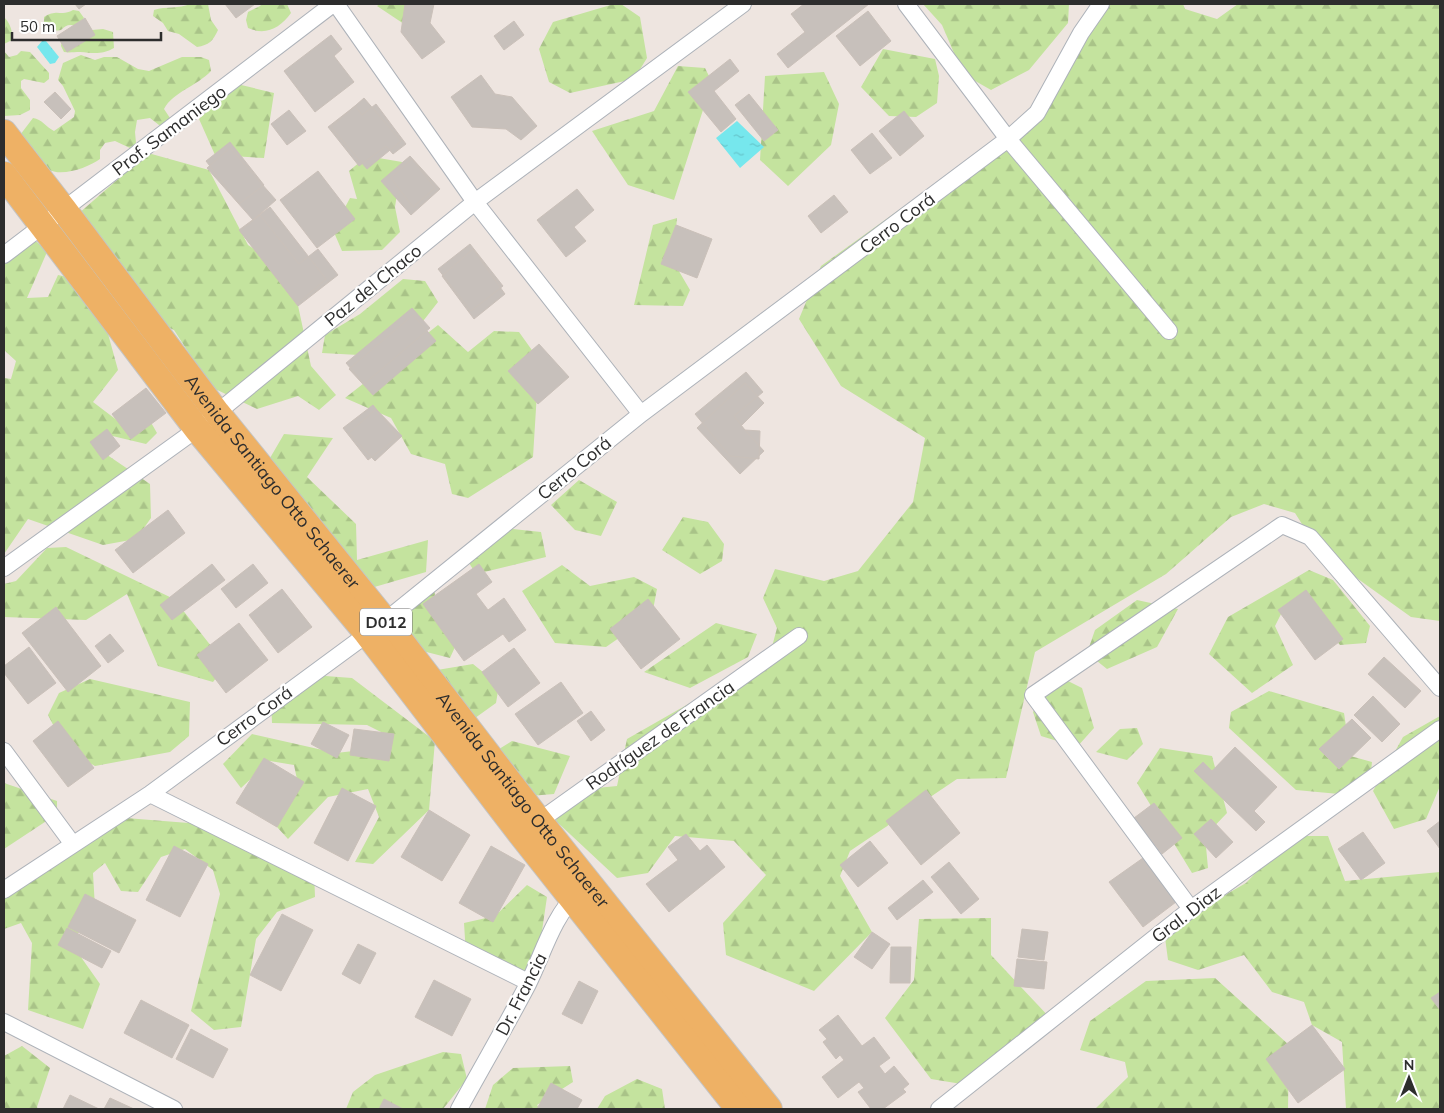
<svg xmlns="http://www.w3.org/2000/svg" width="1444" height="1113" viewBox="0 0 1444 1113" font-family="Mulish,sans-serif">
	<defs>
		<pattern id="forest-firs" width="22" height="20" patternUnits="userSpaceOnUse" patternTransform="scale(1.25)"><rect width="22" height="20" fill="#c4e39e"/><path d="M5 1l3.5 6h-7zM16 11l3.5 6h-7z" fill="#a9c388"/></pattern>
		<pattern id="water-ripples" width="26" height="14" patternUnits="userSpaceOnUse" patternTransform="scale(1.25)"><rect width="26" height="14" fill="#76e7ed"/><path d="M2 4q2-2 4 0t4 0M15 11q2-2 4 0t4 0" fill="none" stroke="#66c6cc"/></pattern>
	</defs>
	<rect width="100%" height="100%" fill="#eee5e0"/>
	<!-- forest -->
	<path fill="url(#forest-firs)" d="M 190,4 L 208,4 L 211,20 L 218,30 C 213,41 209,45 197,47 L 179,34 L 168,31 L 163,23 L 153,16 L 154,10 C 166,6 179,9 190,4 Z
		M 262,4 L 287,4 L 291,13 C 280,28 266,36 248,28 L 246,20 L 248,12 L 260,6 Z
		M 380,4 L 413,4 L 420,10 L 404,24 L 377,6 Z
		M 614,4 L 621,4 L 640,17 L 647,58 L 634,79 L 570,93 L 549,82 L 539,49 L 553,22 Z
		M 923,4 L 1069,4 L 1068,23 L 1029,70 L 991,90 L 963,74 L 942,25 Z
		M 1107,4 L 1183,4 L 1185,9 L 1217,19 L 1238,4 L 1440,4 L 1440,621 L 1411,617 L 1319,551 L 1295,513 L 1264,504 L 1231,517 L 1166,574 L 1035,652 L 1006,778 L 957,779 L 850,851 L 840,876 L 872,932 L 814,991 L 726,955 L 723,923 L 766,875 L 734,841 L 675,836 L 648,873 L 617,878 L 556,821 L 566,791 L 617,786 L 627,739 L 769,658 L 777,628 L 763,598 L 775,569 L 824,581 L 858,571 L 913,502 L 925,438 L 841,386 L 799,319 L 821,266 L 1042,107 L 1057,59 L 1086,37 Z
		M 73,10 L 79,11 L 84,18 L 76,26 C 69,24 66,25 61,30 C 54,31 50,31 44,26 L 44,17 C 58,8 61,17 73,10 Z
		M 4,17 C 10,23 13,31 12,40 L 4,44 L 4,51 L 9,57 L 17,55 L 21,51 L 30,52 L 49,73 L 49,79 L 44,83 L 24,79 L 21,81 L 21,88 L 30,100 L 30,110 L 20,115 L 4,116 Z
		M 103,29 L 113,32 L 114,48 C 102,55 93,53 80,52 C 74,52 69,53 64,52 L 61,46 L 62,40 L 92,30 Z
		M 883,49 L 935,59 L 939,76 L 937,103 L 916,117 L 889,116 L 861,87 Z
		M 81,55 L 95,60 L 104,57 L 117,57 L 138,69 L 149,71 L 182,57 L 201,57 L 209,60 L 211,71 C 197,86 173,92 164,109 L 170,118 L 166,125 L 159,125 L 150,118 L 137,120 L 135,132 L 136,143 L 130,148 L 115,141 L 105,143 L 100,150 L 100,159 C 89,167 61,178 48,169 C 35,161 44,150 22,143 L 20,135 L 33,118 C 42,119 46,127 54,131 L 74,117 L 75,111 L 63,86 L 58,80 L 63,63 Z
		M 678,66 L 705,68 L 712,82 L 674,200 L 628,185 L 592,131 L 654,111 Z
		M 824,72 L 839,104 L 831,145 L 788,186 L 760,160 L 765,76 Z
		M 237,84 L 274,93 L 264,158 L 215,155 L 199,119 Z
		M 148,153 L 209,170 L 248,245 L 291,273 L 311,366 L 336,395 L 319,410 L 298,396 L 257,409 L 211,387 L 174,330 L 123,306 L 70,221 Z
		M 367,156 L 402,162 L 395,207 L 400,232 L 382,250 L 342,251 L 333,230 L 350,198 L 357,199 L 349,171 Z
		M 677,218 L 673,261 L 690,290 L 683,306 L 634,305 L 653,225 Z
		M 37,242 L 47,252 L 27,298 L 48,297 L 58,275 L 94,283 L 118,370 L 93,402 L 118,421 L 149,419 L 157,433 L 146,444 L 104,434 L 94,446 L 150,484 L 151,518 L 136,539 L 103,545 L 28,519 L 4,554 L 4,378 L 11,379 L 16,361 L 4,350 L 4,243 Z
		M 403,279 L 425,281 L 438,302 L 395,357 L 322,353 L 325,335 L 360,314 Z
		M 438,325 L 468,352 L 494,331 L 519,332 L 539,360 L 533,457 L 468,498 L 452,494 L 445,464 L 411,454 L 391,418 L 345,398 Z
		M 284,434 L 333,438 L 307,477 L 356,524 L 357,560 L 428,540 L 426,572 L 371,588 L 263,470 Z
		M 579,480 L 617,502 L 601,536 L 575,530 L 551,505 Z
		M 683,517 L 708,522 L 724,544 L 722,561 L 700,574 L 662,550 Z
		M 504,528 L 541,532 L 546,557 L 476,574 L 464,555 Z
		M 66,547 L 174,599 L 226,665 L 213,682 L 158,666 L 127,594 L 86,620 L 4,617 L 4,584 L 16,581 L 47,548 Z
		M 562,565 L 590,586 L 634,577 L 657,589 L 652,615 L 606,647 L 555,643 L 522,591 Z
		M 1309,570 L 1333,580 L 1370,626 L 1366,643 L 1340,645 L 1313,614 L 1282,612 L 1275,626 L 1293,665 L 1252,693 L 1209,654 L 1228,617 Z
		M 433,581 L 437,610 L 460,636 L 450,658 L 395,644 L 398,606 Z
		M 1137,600 L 1178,609 L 1157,647 L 1107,669 L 1087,653 L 1095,630 Z
		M 716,623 L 757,634 L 748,657 L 690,688 L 644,672 Z
		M 473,664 L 499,685 L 496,703 L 450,736 L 437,670 Z
		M 299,674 L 352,678 L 435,741 L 429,810 L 373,864 L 355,862 L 379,817 L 368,789 L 328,797 L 288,839 L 277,827 L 299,789 L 294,765 L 270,761 L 241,788 L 223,764 L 252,734 L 336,753 L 380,748 L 381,732 L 367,725 L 272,723 L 271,697 Z
		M 1058,676 L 1082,688 L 1094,728 L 1077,747 L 1041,736 L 1033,712 Z
		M 90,679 L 190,702 L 189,736 L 170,752 L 95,766 L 66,750 L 48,715 L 59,693 Z
		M 1269,691 L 1344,713 L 1347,733 L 1325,749 L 1372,762 L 1370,780 L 1339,794 L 1296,790 L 1229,728 L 1231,712 Z
		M 1440,716 L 1440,786 L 1426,819 L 1394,829 L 1373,791 L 1403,737 Z
		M 1137,728 L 1143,744 L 1127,760 L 1096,752 L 1120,729 Z
		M 512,741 L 570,756 L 554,794 L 504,798 L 470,767 Z
		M 1160,748 L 1212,756 L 1227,813 L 1205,836 L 1208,868 L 1192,873 L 1137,783 Z
		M 4,783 L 57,801 L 57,814 L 4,849 Z
		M 101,816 L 201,824 L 314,870 L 315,897 L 277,912 L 256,939 L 241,1027 L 214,1030 L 191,1011 L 220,894 L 213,870 L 185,849 L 161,857 L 138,892 L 121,891 L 105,863 L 93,873 L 95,908 L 71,943 L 100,984 L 83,1029 L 28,1010 L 32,943 L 21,923 L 4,929 L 4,890 Z
		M 1291,836 L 1328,836 L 1345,881 L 1440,872 L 1440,1109 L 1346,1109 L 1342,1042 L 1312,1025 L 1304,1002 L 1272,992 L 1244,955 L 1198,970 L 1168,960 L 1164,930 L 1246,883 Z
		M 527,885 L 547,897 L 538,958 L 528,982 L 466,955 L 464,923 L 495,916 Z
		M 991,918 L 991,955 L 1052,1020 L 1045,1036 L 1012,1043 L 980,1087 L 931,1079 L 885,1018 L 914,980 L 919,919 Z
		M 1215,978 L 1289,1045 L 1288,1109 L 1095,1109 L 1128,1077 L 1125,1062 L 1080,1050 L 1090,1021 L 1146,981 Z
		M 22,1046 L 50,1068 L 37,1107 L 38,1109 L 4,1109 L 4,1056 Z
		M 443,1052 L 461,1054 L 467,1079 L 443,1109 L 346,1109 L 353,1092 L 375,1075 Z
		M 570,1066 L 573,1082 L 537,1105 L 540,1109 L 485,1109 L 493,1085 L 513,1068 Z
		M 637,1079 L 662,1089 L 665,1109 L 597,1109 L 605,1096 Z"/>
	<!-- water -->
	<path fill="url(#water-ripples)" d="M 42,41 L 46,41 L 59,57 L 55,63 L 50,64 L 37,47 Z
		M 737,121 L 764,147 L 740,168 L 716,138 Z"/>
	<!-- building -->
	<path fill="#c7c0bb" stroke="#cac0b9" d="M 75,4 L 86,4 L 79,9 Z
		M 225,4 L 255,4 L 236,18 Z
		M 405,4 L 434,4 L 430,23 L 445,42 L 422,59 L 401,32 Z
		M 804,4 L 869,4 L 788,68 L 777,54 L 805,32 L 791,14 Z
		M 868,11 L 891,41 L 860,66 L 836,36 Z
		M 85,18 L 95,35 L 67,52 L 57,36 Z
		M 514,21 L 524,35 L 504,50 L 494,36 Z
		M 331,35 L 342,49 L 334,56 L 354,82 L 315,112 L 284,71 Z
		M 730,59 L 739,71 L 714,91 L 736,119 L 721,132 L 688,92 Z
		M 481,75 L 495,94 L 512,97 L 537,126 L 521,140 L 506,129 L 472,127 L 451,97 Z
		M 55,92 L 71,109 L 61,119 L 44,102 Z
		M 749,94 L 778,130 L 764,141 L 735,105 Z
		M 364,98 L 401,141 L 367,169 L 331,127 Z
		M 376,104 L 406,144 L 393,154 L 386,146 L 359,166 L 328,127 L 355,106 L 362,115 Z
		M 289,110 L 306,131 L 287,145 L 271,124 Z
		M 904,111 L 924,136 L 900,156 L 879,131 Z
		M 872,133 L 892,158 L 870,174 L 851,150 Z
		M 230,142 L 264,185 L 239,204 L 206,161 Z
		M 230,148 L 276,200 L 253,220 L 207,168 Z
		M 410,156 L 440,189 L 411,215 L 381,181 Z
		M 412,159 L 435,188 L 413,207 L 391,178 Z
		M 318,171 L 355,219 L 317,248 L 280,200 Z
		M 577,189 L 594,210 L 574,227 L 586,241 L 566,257 L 537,220 Z
		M 834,195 L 848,212 L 821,233 L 808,216 Z
		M 270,207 L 326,279 L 297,304 L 239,230 Z
		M 260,215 L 299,264 L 318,249 L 338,275 L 298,306 L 240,231 Z
		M 676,225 L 712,239 L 697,278 L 661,264 Z
		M 470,244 L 503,286 L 471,311 L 438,269 Z
		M 473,249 L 505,294 L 474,319 L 442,276 Z
		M 412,308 L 430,328 L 364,384 L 346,363 Z
		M 413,315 L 436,341 L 373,395 L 349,369 Z
		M 539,344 L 569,377 L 538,404 L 508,371 Z
		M 746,372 L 763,392 L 734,416 L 745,430 L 760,431 L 759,459 L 730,456 L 695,414 Z
		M 745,383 L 764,403 L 741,426 L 764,451 L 740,474 L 697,428 Z
		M 146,388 L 166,413 L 131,439 L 112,414 Z
		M 373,405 L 398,437 L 368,460 L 343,428 Z
		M 376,409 L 402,436 L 375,461 L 349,433 Z
		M 107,429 L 120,446 L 103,460 L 90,442 Z
		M 168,510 L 185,533 L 133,573 L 115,550 Z
		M 212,564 L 225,580 L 172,620 L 160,605 Z
		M 253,564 L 268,583 L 236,608 L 221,589 Z
		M 479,564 L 492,582 L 476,594 L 488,610 L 504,598 L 526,630 L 509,642 L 503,634 L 464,661 L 423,604 Z
		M 282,589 L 312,627 L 278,653 L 249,615 Z
		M 1306,590 L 1343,639 L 1315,660 L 1278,610 Z
		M 648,599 L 680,639 L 641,669 L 610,629 Z
		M 56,607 L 101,666 L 68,692 L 22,633 Z
		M 239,623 L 268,660 L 226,693 L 197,655 Z
		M 110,634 L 124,651 L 108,663 L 95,646 Z
		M 29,647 L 56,683 L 28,704 L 4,673 L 4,666 Z
		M 514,648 L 540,683 L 508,707 L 482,672 Z
		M 1384,657 L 1421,691 L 1405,708 L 1368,674 Z
		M 561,682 L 583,713 L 538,745 L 515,714 Z
		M 1373,696 L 1400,724 L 1382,742 L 1354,715 Z
		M 591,711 L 605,730 L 591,741 L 577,721 Z
		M 1352,719 L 1371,738 L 1339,769 L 1319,749 Z
		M 58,721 L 94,768 L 68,787 L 33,741 Z
		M 323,722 L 349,735 L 337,758 L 311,744 Z
		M 354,729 L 394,734 L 389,761 L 350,755 Z
		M 1235,747 L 1277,787 L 1254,811 L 1265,822 L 1256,831 L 1194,771 L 1203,762 L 1212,771 Z
		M 264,758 L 304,782 L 277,827 L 236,803 Z
		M 342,788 L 376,806 L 348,861 L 314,843 Z
		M 926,790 L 960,833 L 921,865 L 886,821 Z
		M 1154,803 L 1182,838 L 1162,854 L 1134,818 Z
		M 429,810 L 470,835 L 442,881 L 401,857 Z
		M 1211,819 L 1233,842 L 1216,858 L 1194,834 Z
		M 1440,821 L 1440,849 L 1427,831 Z
		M 1363,832 L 1385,863 L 1361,880 L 1338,849 Z
		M 686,834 L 700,851 L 707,845 L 725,867 L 669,912 L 646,884 L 678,860 L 668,847 Z
		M 870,841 L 888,863 L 858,887 L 840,865 Z
		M 174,846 L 208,864 L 180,917 L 146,900 Z
		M 491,846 L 525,865 L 493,922 L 459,903 Z
		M 1143,858 L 1176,902 L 1143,927 L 1109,882 Z
		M 949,862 L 979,899 L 961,914 L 931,877 Z
		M 923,880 L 933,892 L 897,920 L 888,908 Z
		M 85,894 L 136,920 L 119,953 L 68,927 Z
		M 282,914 L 313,930 L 281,991 L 250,975 Z
		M 67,928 L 111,951 L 102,968 L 58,945 Z
		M 1022,929 L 1048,932 L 1044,960 L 1018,957 Z
		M 872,932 L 890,944 L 872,969 L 854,957 Z
		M 358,944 L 376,953 L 360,984 L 342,974 Z
		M 891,947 L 911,947 L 910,983 L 890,983 Z
		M 1017,959 L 1047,962 L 1044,989 L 1014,986 Z
		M 434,980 L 471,999 L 452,1036 L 415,1017 Z
		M 579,981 L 598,991 L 582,1024 L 562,1014 Z
		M 1440,992 L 1440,1010 L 1431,998 Z
		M 141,1000 L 189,1025 L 172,1058 L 124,1033 Z
		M 838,1015 L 862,1046 L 874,1037 L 890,1058 L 879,1066 L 885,1074 L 894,1066 L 909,1084 L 903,1089 L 906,1092 L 883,1109 L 871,1109 L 858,1092 L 864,1088 L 859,1082 L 838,1098 L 822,1077 L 844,1060 L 840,1055 L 836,1059 L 823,1042 L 827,1039 L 819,1030 Z
		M 1312,1025 L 1345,1069 L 1298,1103 L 1266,1059 Z
		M 191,1029 L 228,1049 L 213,1078 L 176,1059 Z
		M 551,1083 L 582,1100 L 577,1109 L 537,1109 Z
		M 70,1095 L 99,1109 L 63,1109 Z
		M 110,1098 L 134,1109 L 104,1109 Z
		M 384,1099 L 403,1109 L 379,1109 Z"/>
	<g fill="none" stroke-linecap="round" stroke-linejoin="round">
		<!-- minor casing -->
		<g stroke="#adb2b9" stroke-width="18">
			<path id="minor" d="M 336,4 L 475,202 L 641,414
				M 906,4 L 1008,139 L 1169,331
				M 4,255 L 333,4
				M 4,568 L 197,429 L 475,202 L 743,4
				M 4,751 L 72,843
				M 150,794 L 528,982
				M 532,826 L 799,636
				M 4,890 L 150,794 L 385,621 L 641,414 L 1008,139 L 1037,113 L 1081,33 L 1101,4
				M 1191,909 L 1033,695 L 1282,525 L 1310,537 L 1440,688
				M 4,1022 L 174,1109
				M 459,1109 C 482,1067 506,1026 528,984 C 543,954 553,916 578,893
				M 939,1109 L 1191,909 L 1440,729"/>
		</g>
		<!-- primary casing -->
		<g stroke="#c4c4c4" stroke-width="28">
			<g id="primary">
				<path id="s1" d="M 4,133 L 64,210 L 217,413 L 385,621 L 539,821 L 769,1109"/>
				<path d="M 4,175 L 197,429 L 367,633 L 521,834 L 739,1109"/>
			</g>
		</g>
		<!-- minor -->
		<use href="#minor" stroke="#fff" stroke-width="16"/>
		<!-- primary -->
		<use href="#primary" stroke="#eeb165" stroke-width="26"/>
	</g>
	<g text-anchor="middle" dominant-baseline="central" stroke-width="4.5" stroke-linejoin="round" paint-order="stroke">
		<!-- shield labels -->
		<rect fill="#fff" stroke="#6c6c6c" stroke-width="1" x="360" y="608.5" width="52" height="27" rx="4"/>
		<g font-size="16" font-weight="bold" fill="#2d2d2d">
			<text x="386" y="622">D012</text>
		</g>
		<!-- street labels -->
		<g font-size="18" fill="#2d2d2d" stroke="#fff">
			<text transform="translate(169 130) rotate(-37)">Prof. Samaniego</text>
			<text transform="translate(897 223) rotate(-37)">Cerro Corá</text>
			<text transform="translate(373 285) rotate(-39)">Paz del Chaco</text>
			<text transform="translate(574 468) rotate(-39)">Cerro Corá</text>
			<text stroke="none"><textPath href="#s1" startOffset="440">Avenida Santiago Otto Schaerer</textPath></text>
			<text transform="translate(254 716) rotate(-36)">Cerro Corá</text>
			<text transform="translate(660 735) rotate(-35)">Rodríguez de Francia</text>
			<text stroke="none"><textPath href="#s1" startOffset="845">Avenida Santiago Otto Schaerer</textPath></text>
			<text transform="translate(1186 914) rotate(-37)">Gral. Diaz</text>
			<text transform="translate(521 994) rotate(-63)">Dr. Francia</text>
		</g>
	</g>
	<!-- border -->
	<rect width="1444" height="1113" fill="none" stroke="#2d2d2d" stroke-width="10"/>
	<!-- north arrow -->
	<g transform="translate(1409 1078)" stroke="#ffffff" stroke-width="4" paint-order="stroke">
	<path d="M0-4L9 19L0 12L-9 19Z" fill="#2d2d2d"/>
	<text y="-8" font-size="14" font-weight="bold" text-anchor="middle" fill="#2d2d2d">N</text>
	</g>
	<!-- scale -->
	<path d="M12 32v8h149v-8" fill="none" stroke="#2d2d2d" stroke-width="2.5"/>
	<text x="20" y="32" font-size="15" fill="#2d2d2d" stroke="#ffffff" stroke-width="4" paint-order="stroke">50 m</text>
</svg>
